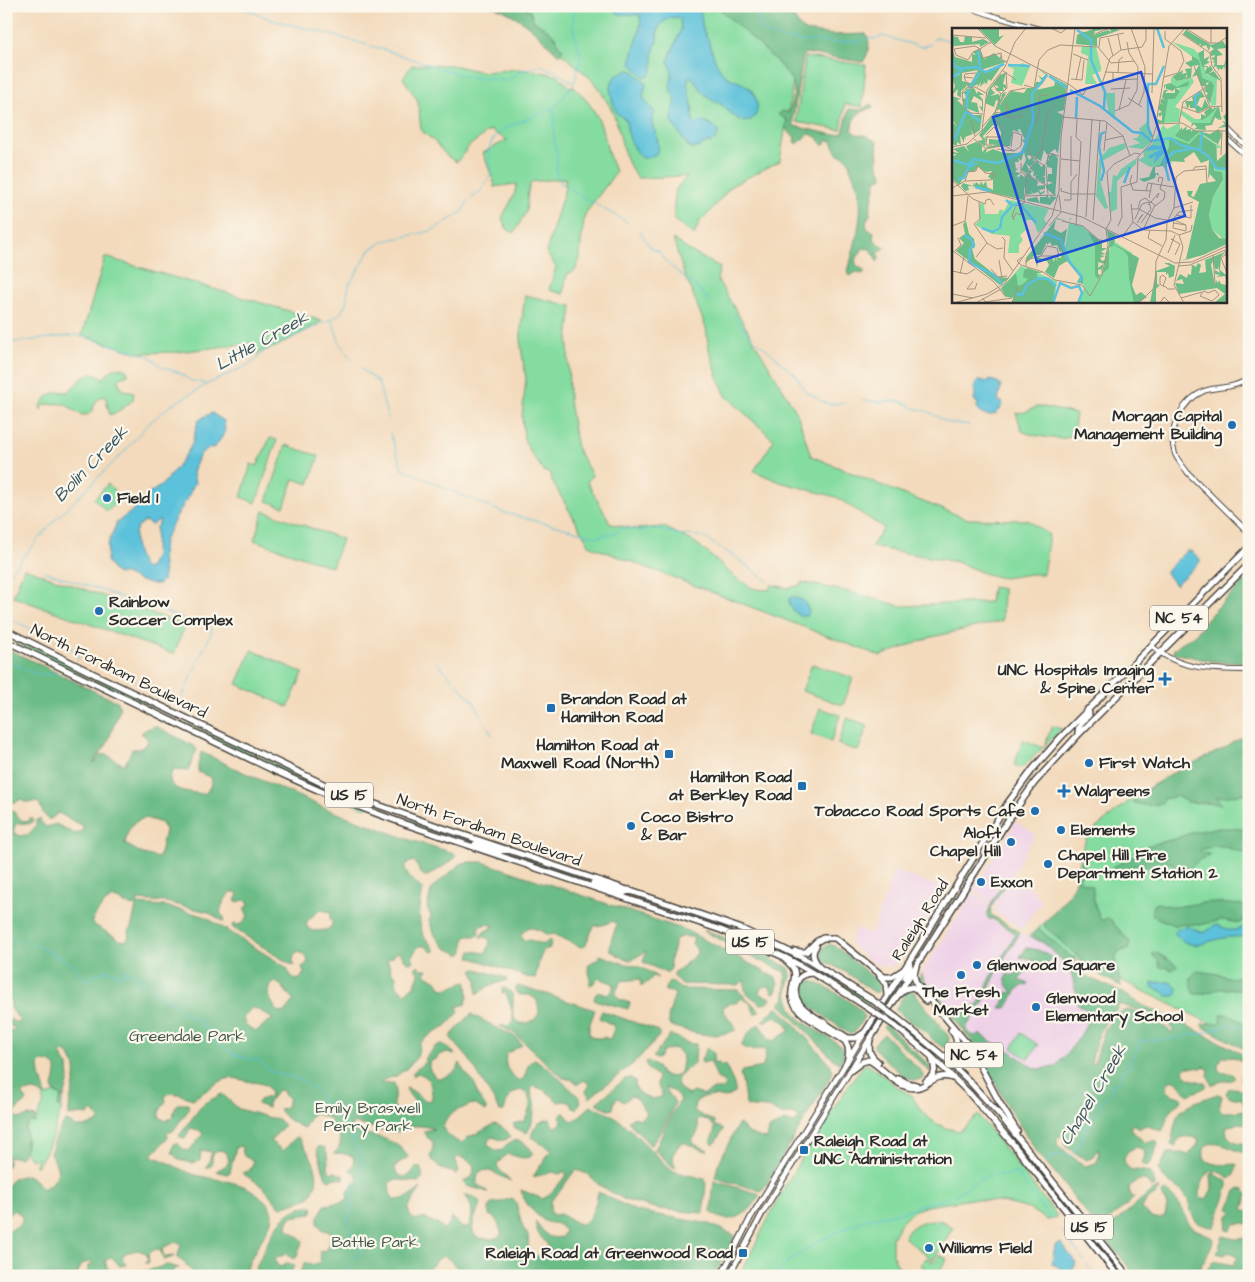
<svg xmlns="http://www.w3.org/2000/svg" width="1255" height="1282" viewBox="0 0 1255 1282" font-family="'Architects Daughter',sans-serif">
	<rect width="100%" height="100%" fill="#fbf7ec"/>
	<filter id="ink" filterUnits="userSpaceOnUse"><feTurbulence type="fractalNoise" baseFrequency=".02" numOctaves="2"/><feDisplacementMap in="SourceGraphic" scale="10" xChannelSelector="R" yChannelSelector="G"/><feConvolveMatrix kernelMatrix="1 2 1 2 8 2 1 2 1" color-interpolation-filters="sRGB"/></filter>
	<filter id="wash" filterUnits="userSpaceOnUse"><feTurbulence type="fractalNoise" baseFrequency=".0096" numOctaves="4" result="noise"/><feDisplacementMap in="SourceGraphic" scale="20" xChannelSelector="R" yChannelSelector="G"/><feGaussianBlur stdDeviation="1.12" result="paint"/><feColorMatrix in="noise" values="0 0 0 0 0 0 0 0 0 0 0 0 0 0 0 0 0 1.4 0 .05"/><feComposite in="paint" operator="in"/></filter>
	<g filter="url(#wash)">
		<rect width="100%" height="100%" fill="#f3dabc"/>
		<!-- built -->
		<path fill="#eed0e7" d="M 1016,822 L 1035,834 L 1011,877 L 1036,892 L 1034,895 L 1042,900 L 1022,929 L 994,911 L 997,905 L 973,890 Z
			M 894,871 L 946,889 L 901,960 L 892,966 L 881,966 L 869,960 L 850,944 L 856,928 L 872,934 Z
			M 973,893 L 991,903 L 987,911 L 987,916 L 989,919 L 992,920 L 1015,934 L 977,1005 L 955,1013 L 940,995 L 937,994 L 924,979 L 922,972 Z
			M 1019,933 L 1029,936 L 1072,957 L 1099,1020 L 1050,1084 L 970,1036 L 962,1026 L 982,1002 L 1001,961 Z"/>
		<!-- green -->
		<path fill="#85dca1" stroke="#588466" d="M 513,6 L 770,6 L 771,18 L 795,71 L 780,161 L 731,186 L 709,213 L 700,221 L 694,235 L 674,220 L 674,203 L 676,189 L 687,176 L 637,178 L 626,159 L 617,124 L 612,110 L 600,90 L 591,79 L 527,23 Z
			M 773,6 L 799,6 L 798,16 L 772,13 Z
			M 805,57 L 866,65 L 862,107 L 845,104 L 841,130 L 796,122 Z
			M 412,65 L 452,65 L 483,72 L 517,69 L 537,71 L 559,76 L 570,88 L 572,85 C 583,96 594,107 600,123 C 606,139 607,156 616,172 L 585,214 L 581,241 L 580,258 L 575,271 L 567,274 L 563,294 L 549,290 L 556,267 L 546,252 L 565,188 L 565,178 L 531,182 L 528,191 L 526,212 L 514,233 L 507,229 L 502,218 L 514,195 L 517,184 L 493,187 L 495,185 L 483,153 L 507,140 L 490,130 L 469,146 L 457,162 L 448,157 L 434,141 L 421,130 L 418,101 L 403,78 Z
			M 673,239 L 688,250 L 720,267 L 717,279 L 797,413 L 811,456 L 900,493 L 968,519 L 1028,520 L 1049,535 L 1043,574 L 1030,574 L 1004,578 L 998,577 L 986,574 L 957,562 L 871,547 L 884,528 L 836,497 L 780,482 L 754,471 L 774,440 L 726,396 L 719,380 L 709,349 L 706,328 L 691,289 L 686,280 Z
			M 105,257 L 299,314 L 322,321 L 276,347 L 263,351 L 258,354 L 252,343 L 178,352 L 138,353 L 82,335 Z
			M 525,295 L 572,306 L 568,340 L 569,401 L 577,449 L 592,475 L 587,482 L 611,524 L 636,529 L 664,527 L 696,543 L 736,578 L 752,588 L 762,590 L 770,589 L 771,585 L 789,588 L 801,585 L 801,582 L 849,592 L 901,606 L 990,602 L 992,587 L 1003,589 L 1002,621 L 932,637 L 880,656 L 590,546 L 552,481 L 551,473 L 544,471 L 530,452 L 524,439 L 522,416 L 526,379 L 521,347 L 521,328 Z
			M 115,368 L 123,368 L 129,373 L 118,380 L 122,389 L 134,393 L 133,400 L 119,411 L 110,415 L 105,396 C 91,400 96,409 90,413 C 81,420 72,407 64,404 C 59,403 50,404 44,405 L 41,410 L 40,406 C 48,394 54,391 68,392 L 80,380 L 91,373 L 103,378 Z
			M 1036,407 L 1044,407 L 1076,414 L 1073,435 C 1070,436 1068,438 1065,438 C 1057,440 1028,435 1022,431 L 1016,413 L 1026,412 Z
			M 270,438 L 277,440 L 256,503 L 241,497 L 251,464 L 257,466 Z
			M 286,445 L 319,456 L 309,484 L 294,479 L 284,507 L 267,501 Z
			M 108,484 L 121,497 L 107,512 L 94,499 Z
			M 264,511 L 342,539 L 332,567 L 254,540 Z
			M 24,568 L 185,625 L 174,654 L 13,597 Z
			M 6,635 L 53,655 L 175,715 L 175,717 L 174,717 L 145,703 L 113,690 L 6,638 Z
			M 252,650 L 303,673 L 288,707 L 237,684 Z
			M 812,664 L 853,678 L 843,705 L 802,691 Z
			M 820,708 L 840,715 L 831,742 L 811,734 Z
			M 847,718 L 868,725 L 858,751 L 838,744 Z
			M 188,724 L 236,745 L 324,787 L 370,805 L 365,808 L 296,779 L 187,726 L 186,725 Z
			M 1052,726 L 1062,729 L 1022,768 L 1014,765 L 1023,740 L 1044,748 Z
			M 1249,731 L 1249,1042 L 1029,936 C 1047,921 1070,901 1076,878 C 1081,863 1080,846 1090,833 L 1133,798 L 1153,785 L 1175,773 L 1235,744 Z
			M 378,812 L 424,823 L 487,845 L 487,846 L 444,835 Z
			M 511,852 L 620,889 L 621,891 L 553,869 L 538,866 L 503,854 L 503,853 Z
			M 625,894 L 633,894 C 668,906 703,917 737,930 C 785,948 830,974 871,1002 L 869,1005 L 832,981 L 779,953 Z
			M 1021,1033 L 1038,1045 L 1028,1059 L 1012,1048 Z
			M 867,1064 L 870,1065 L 897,1087 L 911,1095 L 922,1112 L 935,1123 L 946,1128 L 958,1131 L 962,1129 L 978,1115 L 1057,1216 L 1053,1219 L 1047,1220 L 1029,1209 L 1006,1203 L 972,1199 L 927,1206 L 913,1211 L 900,1224 L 892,1238 L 892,1254 L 898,1266 L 907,1273 L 916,1276 L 739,1276 L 783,1190 L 809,1145 L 854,1078 L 863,1066 Z
			M 55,1093 L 62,1096 L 58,1107 L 62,1107 C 56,1125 48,1154 36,1167 L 35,1166 L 38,1159 L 35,1158 L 32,1161 L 25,1151 L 27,1138 L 25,1129 L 30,1122 L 35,1123 L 35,1120 L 38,1118 C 38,1111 41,1111 43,1106 C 44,1103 42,1100 44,1096 L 50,1095 Z
			M 933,1220 L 942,1221 L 953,1227 L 935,1258 L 931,1259 L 904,1237 C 910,1226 921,1221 933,1220 Z
			M 940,1255 L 947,1259 L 941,1268 L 944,1271 L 934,1273 L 920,1265 L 926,1258 L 931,1261 L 936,1261 Z"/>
		<!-- forest -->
		<path fill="#6cbc87" stroke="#4c7459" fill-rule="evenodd" d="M 491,6 L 523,6 L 530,11 L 534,21 L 550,31 L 556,38 L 559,46 L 563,49 L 560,54 L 558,54 C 537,34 520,14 491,6 Z
			M 717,6 L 772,6 L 772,14 L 794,18 L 799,26 L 805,31 L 833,35 L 866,34 C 871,42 869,54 863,62 L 805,53 L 803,56 L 793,119 L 794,126 L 834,135 L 843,133 L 849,109 L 861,110 L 871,104 L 873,107 C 860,113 852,114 852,130 L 856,134 L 867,136 L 877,142 L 878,166 L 883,175 L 883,177 L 877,179 L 869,213 L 871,214 C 866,219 866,222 867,229 L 874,232 L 873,238 L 879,245 L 886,247 L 878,253 L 879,259 L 877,262 L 874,254 L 870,249 L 863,248 L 855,261 L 857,266 L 864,270 L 864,273 L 861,274 L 856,272 L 850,276 L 848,272 C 854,246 864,218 859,191 C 857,181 850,172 849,161 L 844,156 L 837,154 L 832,141 L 827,140 L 823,146 C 820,139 816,136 809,134 C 804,136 802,141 797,144 L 794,142 L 795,137 L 788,132 L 785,126 L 788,121 L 778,114 L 783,111 L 789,113 C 791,105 795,95 794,87 C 792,69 731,22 717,6 Z
			M 1249,577 L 1249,602 L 1247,607 L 1249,608 L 1249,663 L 1211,661 L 1174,653 L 1173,650 L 1181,643 L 1194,636 L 1211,614 Z
			M 6,650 L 12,651 L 98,693 L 117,701 L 120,709 L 107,744 L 95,760 L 94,763 L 102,754 C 111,755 116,763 125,764 L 132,749 L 139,749 L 146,745 L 148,739 L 141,733 L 147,729 L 155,726 L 194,746 L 197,749 L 188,771 L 173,770 C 172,771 170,778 170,779 C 170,792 194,792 203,794 L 205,794 L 210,787 L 212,778 L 198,772 L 198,765 L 201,752 L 245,773 L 332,811 L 410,840 L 454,853 L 455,855 L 455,858 C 452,861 429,876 427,876 C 426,876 424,876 423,875 C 418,872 418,865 414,861 L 408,863 L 405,865 C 405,878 416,882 423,890 C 420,904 417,921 423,934 C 426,940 432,945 435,951 L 432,952 L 425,946 L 419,946 L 412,956 L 414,961 L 411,963 L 407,962 L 400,953 L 397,952 L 393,957 L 387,959 L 392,973 L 396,976 C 397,987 396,987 405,993 L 410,988 L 414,987 L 419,974 L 415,968 L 418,965 L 421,969 L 428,969 L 425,974 L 438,982 L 442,989 L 450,988 L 465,982 L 467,983 L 468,995 L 466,1004 L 457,1007 L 459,1012 L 446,1026 L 434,1032 L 420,1043 L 417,1057 L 406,1069 L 396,1076 L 383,1080 L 381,1084 L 394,1083 C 397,1093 393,1097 393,1105 C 398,1110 403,1116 410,1117 L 416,1111 C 416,1098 410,1099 406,1088 C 415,1090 420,1099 428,1101 L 432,1099 C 432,1087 431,1077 418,1073 L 413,1076 L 413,1072 L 424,1063 L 427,1056 L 435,1047 L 441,1044 L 445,1045 L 455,1054 C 448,1055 449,1051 439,1055 L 436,1059 L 429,1062 L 429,1069 L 435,1077 L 440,1079 C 450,1074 456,1074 460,1063 L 463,1070 L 475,1084 L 477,1094 L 486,1108 L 486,1111 C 482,1109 478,1106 475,1105 C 470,1103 467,1107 463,1108 C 450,1113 447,1115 443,1128 C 448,1135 454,1141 462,1143 L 467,1138 L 482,1131 L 494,1124 C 500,1125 507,1130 510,1136 C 504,1144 499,1138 491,1137 L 488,1141 L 488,1145 L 495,1150 L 500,1151 C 503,1148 509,1142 513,1141 C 521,1138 530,1147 533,1153 L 530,1157 L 523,1158 L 507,1154 L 497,1164 L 498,1168 L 511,1181 C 502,1178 475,1157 477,1184 L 488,1192 L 467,1186 L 463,1182 C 473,1179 475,1174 473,1164 C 467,1160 462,1156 455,1158 L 459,1171 L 456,1174 C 451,1171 449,1172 444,1170 C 439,1168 436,1162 431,1159 L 430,1156 L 433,1151 L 433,1142 L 427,1137 L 423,1131 L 434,1129 C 426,1126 414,1124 406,1128 C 402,1130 401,1132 395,1132 C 386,1132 365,1125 355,1123 L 351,1125 L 354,1131 C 374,1137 396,1137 408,1157 L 396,1165 L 395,1170 L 398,1175 L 404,1177 L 411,1174 L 416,1167 L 420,1167 L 423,1177 L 418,1182 L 398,1180 L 391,1181 L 389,1184 L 390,1193 L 394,1200 C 405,1200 413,1195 421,1188 L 408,1208 C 410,1221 415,1221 426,1218 L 430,1221 L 436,1223 L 444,1229 L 450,1223 L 452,1217 L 462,1228 L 468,1228 C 474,1216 473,1204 464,1194 L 476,1198 L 480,1202 C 479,1214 466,1227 477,1238 C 485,1239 493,1240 501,1236 L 501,1232 L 497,1219 L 489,1215 L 489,1208 L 492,1203 L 500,1202 L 512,1198 L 516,1203 L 523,1228 L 528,1235 L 529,1254 C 535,1256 543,1258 549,1254 C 550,1243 543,1241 538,1233 C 537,1230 536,1225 535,1221 C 545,1231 544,1240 562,1237 L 565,1231 C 555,1219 554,1226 545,1221 C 534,1214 524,1203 521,1190 L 543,1199 L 549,1195 L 566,1176 L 566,1174 L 564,1172 L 559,1174 L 553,1172 L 533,1177 L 540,1166 L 545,1162 L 545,1159 L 551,1150 L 531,1137 C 534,1125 539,1121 550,1119 L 553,1127 L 558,1126 L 562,1122 L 560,1117 L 563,1113 L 566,1114 L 568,1118 L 572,1121 L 576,1119 L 591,1106 L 614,1116 L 633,1132 L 672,1171 L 705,1179 L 706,1183 L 704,1210 L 702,1213 L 659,1209 L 625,1200 L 599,1185 L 587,1174 L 577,1170 L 572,1174 L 560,1191 L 551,1201 L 550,1207 L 551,1214 L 555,1215 L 560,1214 L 579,1224 L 584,1224 C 593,1216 596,1203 598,1192 L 636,1211 L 709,1224 L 734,1235 L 734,1238 L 714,1276 L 463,1276 L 463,1274 L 449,1259 L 443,1256 L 437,1260 L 422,1276 L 316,1276 L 312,1272 L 300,1272 L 305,1262 C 310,1266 317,1265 321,1261 L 319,1251 L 326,1250 C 330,1244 332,1239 330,1232 L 323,1230 L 318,1224 L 318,1217 L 325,1205 L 342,1202 L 347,1200 L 348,1192 L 358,1179 L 356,1174 L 350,1170 L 354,1163 L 353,1156 L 340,1153 L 333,1154 C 343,1147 343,1135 332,1129 L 331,1119 L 315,1113 C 308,1118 308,1122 304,1128 C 294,1124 284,1118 279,1109 L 285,1108 L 289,1099 L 284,1095 L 284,1092 L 280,1090 L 278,1090 L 268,1102 L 268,1108 L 257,1104 L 259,1100 L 266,1098 L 270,1096 L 271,1092 C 266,1083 260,1083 251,1082 C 245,1081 237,1078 231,1078 C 218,1079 204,1094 192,1099 L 180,1094 L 169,1093 L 165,1097 L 166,1101 L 159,1112 L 159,1116 L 162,1119 L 166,1121 L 172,1117 L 177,1104 L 188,1104 L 189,1109 L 173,1131 L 167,1133 L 168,1137 L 167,1139 L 151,1156 C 154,1157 158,1158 162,1160 C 173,1164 182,1171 193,1174 C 219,1182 244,1179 264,1200 C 269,1204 272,1210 272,1216 C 271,1223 268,1228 265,1234 C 257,1247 248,1261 245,1276 L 201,1276 L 194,1274 C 189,1268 185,1262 177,1258 L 181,1245 L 179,1242 L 176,1242 L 162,1248 L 163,1254 L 166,1257 L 174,1256 L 173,1257 L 164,1260 L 160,1250 C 155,1248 152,1251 148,1255 L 149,1262 L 146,1264 L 145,1262 L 148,1261 L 146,1253 L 138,1250 L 125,1253 L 122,1258 L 126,1265 L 120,1266 L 112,1257 L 105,1261 L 107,1267 L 111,1271 L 108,1272 L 105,1271 C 101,1277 94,1276 87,1276 L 88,1274 L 88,1266 L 93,1264 L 91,1261 L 82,1264 L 76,1276 L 6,1276 L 6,1230 L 13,1229 L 22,1222 L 22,1217 L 19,1213 L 13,1210 L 6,1217 L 6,1187 L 13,1178 L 27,1175 L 35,1180 L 43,1189 C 61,1178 61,1170 50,1153 L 59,1130 L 66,1121 L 71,1123 L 75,1127 L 84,1127 L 97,1123 L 99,1119 L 93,1111 L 87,1115 L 83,1114 L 69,1116 C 67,1092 87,1071 65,1051 L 60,1054 L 68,1066 L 69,1080 L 61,1107 L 57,1107 L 62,1096 L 53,1091 C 53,1082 57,1076 56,1067 L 50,1062 L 43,1061 L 39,1065 L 40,1075 L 45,1092 L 44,1096 C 36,1090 31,1090 22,1093 L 27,1101 L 16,1110 L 15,1116 L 19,1119 L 28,1116 L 36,1117 L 35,1123 L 30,1122 L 25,1128 C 27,1138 27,1147 22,1156 L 19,1158 L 8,1156 L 8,1164 L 6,1168 L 6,1031 L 12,1031 L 16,1028 L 10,1026 L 9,1020 L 11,1019 L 14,1022 L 19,1022 L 20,1021 L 11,1008 L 10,998 L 6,998 ZM 21,799 L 24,802 L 37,802 L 40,805 L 43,813 L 48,819 L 51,819 L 58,813 L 83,826 L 83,830 L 75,834 L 56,824 L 46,827 L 41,822 L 40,819 L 36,820 L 36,825 L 30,834 L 20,836 L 13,832 L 16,823 L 30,824 L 33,821 L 33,819 L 30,818 L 29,821 L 25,822 L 19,818 L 8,805 L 9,802 L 15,803 ZM 145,818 L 162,823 L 165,830 L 159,858 L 143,854 L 125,844 C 128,830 130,822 145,818 ZM 231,892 L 236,892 L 238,895 L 235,900 L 238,902 L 243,900 L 248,901 L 249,906 L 244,908 L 248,916 L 241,925 L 234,924 L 232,926 L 233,928 L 290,964 L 295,965 C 291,960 294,956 297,952 C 302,953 306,956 308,961 L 305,966 L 302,967 L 304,972 L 301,978 L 297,980 L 291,976 L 286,967 L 204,916 L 165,906 L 137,904 L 138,900 L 166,902 L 208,912 L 224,922 L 224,917 L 220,913 C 222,904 225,898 231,892 ZM 114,898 L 122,901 L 124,904 L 136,906 L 132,925 L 128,933 L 129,936 L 126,941 L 120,940 L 91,923 C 96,914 104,901 114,898 ZM 320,910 L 331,912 L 330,919 L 332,921 L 332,925 L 327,930 L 313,931 L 306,926 L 308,920 ZM 276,982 C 284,987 287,994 294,1000 L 284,1013 L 277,1011 C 272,1001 266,997 270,985 ZM 252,1008 L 257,1009 L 273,1019 L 265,1024 L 257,1031 C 251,1030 245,1025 243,1019 L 247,1013 Z
			M 1249,725 L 1249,793 C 1237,794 1227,797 1216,797 L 1221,804 L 1187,802 L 1176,796 L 1170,798 L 1165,798 L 1162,803 C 1151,806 1143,806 1133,802 L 1136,797 L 1169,775 L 1227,747 L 1239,739 L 1244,740 L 1248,735 L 1246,731 Z
			M 1215,828 L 1232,828 L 1249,830 L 1249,852 C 1240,853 1233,849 1225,847 C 1218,844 1207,848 1200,850 L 1202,853 L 1209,854 L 1210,855 C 1207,859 1204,857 1201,859 C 1197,862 1193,865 1190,868 L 1187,868 L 1185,866 L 1176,868 L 1172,867 L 1173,863 L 1170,862 C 1154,873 1158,870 1140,864 L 1125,870 L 1118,869 L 1113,870 L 1112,869 L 1114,866 L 1127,861 L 1146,846 L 1175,839 L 1194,832 Z
			M 1082,861 L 1084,861 L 1084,864 L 1079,881 L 1093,886 L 1093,899 L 1100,919 L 1104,920 L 1108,917 L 1130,942 L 1128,950 C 1107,949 1119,973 1121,986 L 1100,975 L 1044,926 C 1046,918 1063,903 1068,895 C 1075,885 1078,873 1082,861 Z
			M 470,862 L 482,862 L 492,865 L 685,930 L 734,955 L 776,978 L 778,985 L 776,992 L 773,993 L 770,987 L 766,986 L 762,987 L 759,991 L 764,996 L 770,997 L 771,1000 L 767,1003 L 761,1004 C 751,995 742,995 745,980 L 738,985 L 680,984 L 673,976 L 675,971 L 682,968 L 686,963 L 696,955 L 697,950 L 692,943 L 694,938 C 687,936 680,935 674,941 C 675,954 667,955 671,969 L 666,973 L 643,962 L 646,951 L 632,960 L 624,959 L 610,950 C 610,941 614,933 617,924 L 612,921 L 603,925 L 594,926 L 587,941 L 586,945 L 581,947 L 553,934 L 548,935 L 539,930 L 529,927 L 524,931 L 520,936 L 526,941 L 530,940 L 544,945 L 548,940 L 551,940 L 550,948 L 544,950 L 540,958 L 535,978 L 526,977 L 499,967 L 469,957 L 471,951 L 486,953 L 488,949 L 490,940 L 485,937 L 480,937 L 484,932 L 494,926 C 488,923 483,924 478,928 L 480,933 L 478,936 L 468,936 L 464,939 L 464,951 L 462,954 L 459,954 L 446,948 L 436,937 L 429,921 L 431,916 L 427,908 L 431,891 L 435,885 L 462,863 Z
			M 1008,876 C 1006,890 988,902 991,915 L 1020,932 L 1019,935 L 1001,963 L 982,1004 L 967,1026 L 966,1029 L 970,1034 L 975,1036 L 979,1034 L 982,1035 L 1001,1048 L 1010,1051 L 1028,1064 L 1037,1069 L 1055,1067 C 1065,1055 1095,1025 1086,1010 C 1084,1008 1079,1005 1077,1003 L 1076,991 L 1071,973 L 1072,970 L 1123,993 L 1142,1005 L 1180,1022 L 1239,1052 L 1243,1055 L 1241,1061 C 1235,1056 1230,1056 1222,1057 L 1220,1062 L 1218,1064 L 1218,1069 L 1222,1073 L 1229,1073 L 1234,1075 L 1235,1078 L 1233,1080 L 1222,1081 L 1212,1085 L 1208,1076 L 1209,1070 L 1204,1066 L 1202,1068 L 1188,1067 L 1184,1069 L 1183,1072 L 1190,1079 L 1206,1083 L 1206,1087 C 1200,1091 1194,1092 1188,1095 L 1176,1080 C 1168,1080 1163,1087 1170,1093 C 1173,1096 1179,1096 1182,1098 C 1181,1103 1178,1103 1174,1107 C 1168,1114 1166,1121 1163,1130 L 1161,1131 L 1146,1125 L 1138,1129 L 1134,1124 L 1131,1126 L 1130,1129 L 1145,1143 L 1147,1143 L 1148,1141 L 1157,1141 L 1158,1144 L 1151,1163 C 1149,1166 1146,1166 1142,1164 L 1145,1155 L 1144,1150 L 1137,1147 C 1123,1151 1119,1163 1133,1171 L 1137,1170 L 1149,1172 L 1154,1180 L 1155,1186 L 1151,1188 C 1150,1186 1148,1182 1146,1181 C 1141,1177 1130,1183 1129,1189 C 1129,1191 1131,1195 1132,1197 L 1134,1197 L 1129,1203 L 1099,1228 L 1096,1227 L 1061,1180 L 1037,1152 L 1009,1108 L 976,1047 L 948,1010 L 919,978 L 921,973 L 925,981 L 957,1016 L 978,1005 L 994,971 L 1016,934 L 993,919 L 989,919 L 987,916 C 991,901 999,889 1008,876 ZM 1118,1004 C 1135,1009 1166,1014 1174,1031 L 1171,1032 C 1163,1025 1142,1011 1131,1010 C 1120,1009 1109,1021 1105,1030 C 1100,1041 1099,1052 1094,1063 L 1091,1063 C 1095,1044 1101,1020 1118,1009 ZM 1059,1136 L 1064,1137 L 1065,1146 L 1086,1160 L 1092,1158 L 1098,1148 L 1099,1157 L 1096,1163 L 1085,1166 L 1060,1148 C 1056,1144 1056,1140 1059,1136 Z
			M 1209,902 L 1240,905 L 1249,907 L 1249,916 L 1240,923 L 1222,920 L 1200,925 L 1184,924 L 1176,926 L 1155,917 L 1151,913 L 1153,905 L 1157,903 L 1174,907 Z
			M 1039,929 L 1076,961 L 1072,964 L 1064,962 L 1046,945 L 1033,936 Z
			M 704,931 L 707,931 L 749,948 L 789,968 C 794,978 788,981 787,990 C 787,996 790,1005 792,1009 C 801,1027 833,1035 844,1051 L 843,1057 L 839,1063 L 833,1059 L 780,1004 L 785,998 L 786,980 L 785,972 L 754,958 Z
			M 830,944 L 837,947 L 877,981 C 880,985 881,988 878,992 L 874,992 L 844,971 L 822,960 L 820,955 C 822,950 824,946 830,944 Z
			M 1026,948 C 1034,948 1045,952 1052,957 C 1052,961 1048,964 1045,966 L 1024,957 L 1021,958 L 1020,957 Z
			M 1153,953 L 1157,953 L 1178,966 L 1172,970 L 1166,967 L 1162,968 L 1159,966 L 1160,963 L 1153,956 Z
			M 600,955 C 607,957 615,961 622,963 C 639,966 645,968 658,978 L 653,976 L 649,981 L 641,987 L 640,979 L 621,981 L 615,994 L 621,1000 L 630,1003 L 628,1009 L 594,1000 L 595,995 L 598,992 L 608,995 L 612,991 L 614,984 L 599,978 L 594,983 L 590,985 L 590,977 L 588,966 L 592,962 L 597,960 Z
			M 1016,966 L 1028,971 L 1022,975 L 1019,981 L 1029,983 L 1027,985 C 1011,988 1015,1002 1005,1008 L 1000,1008 L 1004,1002 L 1006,992 L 1011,993 L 1012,991 C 1007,986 1004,981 1007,974 C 1013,976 1014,976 1017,971 Z
			M 477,969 L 506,978 L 507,980 L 489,986 L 477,994 L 477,980 L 472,970 Z
			M 1197,971 L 1218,974 L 1231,978 L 1244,975 L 1249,976 L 1249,979 L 1246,979 L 1245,989 L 1219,989 L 1203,994 L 1194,994 C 1191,984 1187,979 1197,971 Z
			M 808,980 C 821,983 860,1004 864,1017 L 854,1033 L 849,1034 L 806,1003 C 800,996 798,986 808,980 Z
			M 670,981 L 681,989 L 738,990 L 760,1011 L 755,1014 L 750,1003 L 742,998 L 736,1003 L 732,1003 L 724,1006 L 723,1010 C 726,1015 735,1025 736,1030 C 711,1040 693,1033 669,1025 L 668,1017 L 675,994 L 672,992 L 665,991 L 665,988 Z
			M 517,986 L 540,992 L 595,1010 L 589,1026 L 589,1034 L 595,1038 L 600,1038 L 603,1037 L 610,1039 L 614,1029 L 613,1025 L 599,1018 L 602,1011 L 656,1030 L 659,1032 L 659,1036 L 634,1063 L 599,1090 L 590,1098 L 586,1091 L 590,1085 L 584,1080 L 578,1084 L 573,1080 L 563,1078 L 514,1033 L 500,1026 C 504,1026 510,1026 512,1023 C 516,1016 508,1000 506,993 L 502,993 L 503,988 C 522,992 506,1013 517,1021 C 524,1027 537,1021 539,1012 C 539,1008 537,1003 537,1000 L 530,995 L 520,995 L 515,991 L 515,988 Z
			M 909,991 L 914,992 L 917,996 L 949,1037 L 948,1044 L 945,1048 L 935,1042 L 924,1031 L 895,1010 L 905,993 Z
			M 776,1007 L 784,1013 L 830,1064 L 833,1072 L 762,1191 L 715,1178 L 718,1165 L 737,1126 L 740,1124 L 744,1128 L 745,1131 C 752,1135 759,1138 767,1139 L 769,1129 L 780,1124 L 783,1121 L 793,1123 L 797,1121 L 799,1118 C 791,1111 788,1116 779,1114 C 777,1113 775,1110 772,1109 C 764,1107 755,1108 747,1106 L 745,1102 L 743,1086 L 740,1074 L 742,1071 L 763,1067 L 766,1051 C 760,1047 755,1051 748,1049 C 747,1049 742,1046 741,1045 L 751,1030 L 759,1024 L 769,1039 L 774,1041 L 789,1031 C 788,1023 782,1019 775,1016 L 766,1021 L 762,1021 Z
			M 471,1014 L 495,1027 L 516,1037 L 522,1045 L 506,1054 C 504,1068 508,1072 519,1081 L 524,1078 C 527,1071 527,1062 535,1059 L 550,1070 L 579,1097 L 581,1102 L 576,1109 L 573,1108 L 571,1103 L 565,1101 L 558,1102 C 550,1093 543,1088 532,1086 C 530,1093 533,1095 534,1102 C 535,1113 533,1123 527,1133 L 515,1128 L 513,1124 L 524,1121 C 530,1112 531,1105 528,1094 L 520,1090 C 508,1094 508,1099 504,1111 L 500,1111 L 469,1059 L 450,1037 Z
			M 1221,1014 C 1231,1014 1239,1018 1245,1025 L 1249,1024 L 1249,1082 L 1241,1080 L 1248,1051 L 1202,1026 L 1202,1024 L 1218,1023 L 1220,1022 Z
			M 886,1024 L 929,1065 L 930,1072 L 883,1027 Z
			M 884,1034 L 919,1069 L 925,1077 C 920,1080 915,1081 910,1079 C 904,1078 876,1052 874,1047 C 874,1046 874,1045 874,1044 Z
			M 670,1035 C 681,1037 682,1044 696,1044 L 695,1062 C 683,1073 666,1081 688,1095 L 693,1092 L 704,1095 L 714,1089 L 724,1089 L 725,1084 L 717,1078 L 710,1061 L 702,1063 L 701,1060 L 706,1049 L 709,1048 L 712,1051 L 714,1054 L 713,1060 L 715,1064 L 719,1063 L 722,1066 L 726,1065 C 728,1075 736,1082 735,1093 L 724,1098 C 715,1094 689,1096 695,1112 L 715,1122 L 714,1124 L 717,1127 L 720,1127 L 723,1130 L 714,1144 L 710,1142 L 714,1133 L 715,1127 L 707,1120 L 699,1118 L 697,1121 C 700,1129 698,1135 691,1140 L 696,1145 L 708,1150 L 706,1151 L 683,1142 C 674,1149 670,1158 676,1167 L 674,1168 L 655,1150 L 672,1113 L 680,1101 C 679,1095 671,1088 665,1088 L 675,1103 L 662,1130 L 651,1145 L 649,1144 L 628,1121 L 634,1117 L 640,1119 L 647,1114 C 646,1112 644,1110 643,1108 C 639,1102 640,1098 631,1096 L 624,1102 L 618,1098 L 615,1100 L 613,1109 L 610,1110 L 596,1103 L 625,1079 L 631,1078 L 635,1081 C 634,1095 651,1103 662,1096 C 661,1091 658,1088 657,1084 C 657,1079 660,1079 656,1075 C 650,1070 647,1072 646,1062 L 648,1061 L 657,1067 L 662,1075 L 673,1077 L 680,1073 L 683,1055 L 675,1049 L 664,1050 L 659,1058 L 656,1059 L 653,1057 Z
			M 1234,1088 L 1249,1092 L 1249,1124 L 1237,1123 L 1234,1125 L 1228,1126 L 1226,1128 L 1227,1135 L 1230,1139 L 1236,1142 L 1246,1144 L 1247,1147 L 1245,1152 L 1241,1152 C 1233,1149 1211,1138 1205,1147 C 1203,1150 1204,1156 1204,1159 C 1212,1166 1226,1165 1236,1164 L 1237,1166 L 1235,1174 L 1229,1178 C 1222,1172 1217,1170 1208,1172 C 1205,1176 1198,1191 1200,1196 C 1201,1198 1203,1198 1204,1199 L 1207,1198 L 1212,1189 L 1211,1174 L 1215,1174 L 1228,1182 L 1228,1186 L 1215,1227 C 1209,1227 1201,1225 1196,1221 C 1190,1215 1191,1203 1185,1195 C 1178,1186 1163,1182 1159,1170 L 1167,1153 L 1182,1153 L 1188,1155 C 1193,1151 1198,1146 1199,1140 C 1194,1137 1184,1135 1179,1139 C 1177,1141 1176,1144 1175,1147 L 1171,1145 C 1173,1136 1174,1126 1177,1117 C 1183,1104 1206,1098 1218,1094 L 1222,1096 L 1219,1107 L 1222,1112 L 1234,1112 L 1245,1110 L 1244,1105 L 1242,1099 L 1229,1097 L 1226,1094 L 1228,1089 Z
			M 222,1094 L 239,1109 L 278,1120 L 284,1125 L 271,1141 L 283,1151 L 297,1136 C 306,1148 320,1167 316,1184 C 315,1189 311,1193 309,1198 L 281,1207 C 274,1202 270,1194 264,1188 C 258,1182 249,1178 242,1173 L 249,1171 L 252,1166 L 253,1161 L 244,1156 L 241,1146 L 236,1147 L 230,1172 L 227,1174 L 216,1171 L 227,1165 L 229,1160 L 226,1153 L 221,1150 L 214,1153 L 212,1156 L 212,1165 L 209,1167 L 206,1167 L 209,1162 L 212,1152 L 201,1150 L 200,1161 L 192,1163 L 179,1160 L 173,1154 L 172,1151 L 174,1144 L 178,1143 C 181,1148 184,1150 189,1151 L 203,1134 L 199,1130 L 190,1128 L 185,1139 L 179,1136 L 203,1104 Z
			M 319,1146 L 325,1148 C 329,1157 327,1162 329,1171 L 331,1173 L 335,1172 L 344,1176 L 344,1179 L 333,1178 L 329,1180 L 326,1178 L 317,1149 Z
			M 714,1181 L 760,1194 C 757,1199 755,1204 751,1208 C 740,1219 724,1224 711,1212 Z
			M 1158,1188 L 1160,1189 C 1158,1194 1152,1198 1148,1197 L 1142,1208 C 1148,1217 1155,1223 1165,1216 L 1167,1206 L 1162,1194 L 1163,1192 L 1166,1191 C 1174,1197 1179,1203 1184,1212 C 1186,1216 1186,1221 1189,1224 C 1194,1231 1206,1232 1213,1239 C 1213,1252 1199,1262 1198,1276 L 1136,1276 L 1107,1240 L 1103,1233 L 1150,1192 Z
			M 1239,1189 L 1244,1190 L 1248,1194 L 1243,1209 L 1249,1212 L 1249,1225 L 1244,1223 L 1234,1224 L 1230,1230 L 1226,1229 L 1228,1217 L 1232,1212 L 1229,1209 L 1236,1191 Z
			M 312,1206 L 313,1208 L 311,1214 L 291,1217 L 288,1222 L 287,1228 C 291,1233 300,1236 303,1241 L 296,1258 L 294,1259 L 285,1254 L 282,1256 L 278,1256 L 275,1260 C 277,1265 277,1266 283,1267 L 286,1263 L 289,1263 L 294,1266 L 289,1276 L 253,1276 C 257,1265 262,1254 267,1244 C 278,1223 286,1208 312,1206 Z
			M 1223,1236 L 1235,1239 L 1249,1238 L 1249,1276 L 1207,1276 L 1208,1268 L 1213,1261 L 1233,1265 L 1238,1257 L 1237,1255 L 1229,1252 L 1224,1255 L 1217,1253 Z
			M 167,1265 L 179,1268 L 173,1269 L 173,1276 L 137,1276 L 136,1274 Z"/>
		<!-- water -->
		<path fill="#5cc1da" stroke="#447682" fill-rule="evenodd" d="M 612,6 L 699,6 C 702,14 701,21 703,29 C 704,32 706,36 708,39 C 711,50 715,61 721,71 C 729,83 750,79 756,99 C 758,105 758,112 754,117 C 743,130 730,111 722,105 C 720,103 716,103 712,100 C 703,94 698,86 692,77 L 689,77 C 685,89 691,95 692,106 C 693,112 692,117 694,123 C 704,120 710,123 718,130 L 718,135 L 714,141 L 702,145 L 697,148 L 691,148 L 687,145 L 672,122 L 672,114 L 676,98 C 664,86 675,81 671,69 C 671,66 669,64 668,61 L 681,30 L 680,18 C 671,15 661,21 658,30 C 657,35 657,38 657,43 C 656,45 654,47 654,50 C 652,60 656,68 648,77 L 643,76 L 631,64 C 632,48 643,32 640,15 L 618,14 Z
			M 628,70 L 633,71 L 645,81 L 646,84 L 643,97 L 655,113 L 652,120 L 652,124 C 658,138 666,159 642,158 C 632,146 627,137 626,120 C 623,117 619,116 617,113 C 614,109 616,109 614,105 C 608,89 609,75 628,70 Z
			M 980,380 L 988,382 L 989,380 L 998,382 L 1001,386 L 998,401 L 1003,402 C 999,414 994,417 981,414 L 977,408 L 978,402 L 976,402 L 974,399 L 976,392 L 974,389 L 976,382 Z
			M 212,413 L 224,421 L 225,430 L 222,437 L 215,447 L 207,449 L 200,454 L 194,469 L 193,475 L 195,482 L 187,499 L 175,519 L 164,541 L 162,556 L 164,575 L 163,580 L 159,584 L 152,584 L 140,581 L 125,574 L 118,574 L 113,571 L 107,561 L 108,544 L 117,522 L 131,512 L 147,495 L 162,485 L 177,467 L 188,451 L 192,444 L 198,421 L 205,416 ZM 159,520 L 160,522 L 156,527 L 155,555 L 150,567 L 145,569 C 138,561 132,539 136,530 C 138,526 142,524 145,521 L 152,525 Z
			M 1186,551 L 1191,551 L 1200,559 L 1200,562 L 1175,585 L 1166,573 L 1167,570 Z
			M 793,597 L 804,601 L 809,611 L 807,616 L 800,616 C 795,613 788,605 789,598 Z
			M 1249,921 L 1249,935 C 1240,938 1233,936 1224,938 C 1204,941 1193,953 1175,934 L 1175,932 L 1178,929 L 1187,926 L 1204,933 L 1214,926 L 1217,925 L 1230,930 L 1237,930 L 1247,926 Z
			M 1170,982 L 1173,984 L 1178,989 L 1176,995 L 1174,996 L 1167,996 L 1162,991 L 1152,987 L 1152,983 Z
			M 1061,1243 L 1076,1263 L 1074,1268 L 1064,1272 L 1057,1266 L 1052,1264 L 1055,1245 Z"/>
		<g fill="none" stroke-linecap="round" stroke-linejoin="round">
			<!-- stream -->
			<path stroke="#5cc1da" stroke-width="1" d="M 232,6 L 251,11 L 272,20 L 322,32 L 388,51 L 460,75 L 505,81 L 523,70 L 532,68 L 540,65 L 558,73 L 573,83
				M 756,6 L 761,32 L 785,40 L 792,39 L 802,42 L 813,40 L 836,43 L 851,41 L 859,42 L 868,38 L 875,39 L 882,36 L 922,47 L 931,44
				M 933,40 L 935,38 L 941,38 L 954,43
				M 554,109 L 554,140 L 557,155 L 556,173 L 561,183 L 588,200
				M 590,201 L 627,222
				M 640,231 L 647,243 L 652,249 L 658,251 L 666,262 L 703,293 L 705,297 L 708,298 L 707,301
				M 734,314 L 739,323 L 745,329 L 751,337 L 769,351 L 788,369 L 795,374 L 806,392 L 816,397 L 820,401 L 829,404 L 845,403
				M 332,320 L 340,344 L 352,360
				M 6,343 L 77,335 L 149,356 L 162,367 L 180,373 L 189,380 L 207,384
				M 361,369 L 378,382 L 388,419
				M 863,400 L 878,402 L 897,401 L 902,402 L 910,405 L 913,408 L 927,411 L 949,423 L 969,425
				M 390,433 L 402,468 L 445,488 L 501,512 L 572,530 L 597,537 L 618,532 L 623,527 L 642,531 L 648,528 L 682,535 L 701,536 L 734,556 L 769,582
				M 44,571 L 188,620 L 196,625 L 201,623 L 210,627 L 212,631 L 182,697
				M 6,577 L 55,520 L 124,452 L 147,425 L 171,405 L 208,384 L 254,362 L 267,348 L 302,333 L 332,319 L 341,313 L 346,303 L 349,285 L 370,250 L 384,241 L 431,231 L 462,212 L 469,200 L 481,191 L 490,177 L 492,170 L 488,152 L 492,141 L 503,129 L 554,108 L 574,84 L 581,55 L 573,30 L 573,15 L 574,6
				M 6,617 L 76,651 L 78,656 L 78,660
				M 76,651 L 175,701 L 179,701
				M 6,659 C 12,661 15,664 20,667 C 35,676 43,675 60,673
				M 437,663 L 474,702 L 492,735
				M 6,937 L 14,940 L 33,944 L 72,964 C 79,968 79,976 84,980 L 87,980 L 97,974 L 109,970 L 119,975 L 123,975 L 125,970 L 134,974 L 141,983 L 144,984 L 155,994 L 165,997 L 174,1003 L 180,1010 L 196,1019 L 204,1028 L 210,1031 L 213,1038 L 218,1043 L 233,1054 L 244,1057 L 248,1060 C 263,1057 261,1067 270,1071 C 280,1076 291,1075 300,1080 C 309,1084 316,1089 321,1097 C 323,1101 324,1104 327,1107 C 335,1114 344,1120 350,1129 C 352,1133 351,1138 354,1143 C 357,1150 360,1157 364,1164 L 359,1176 L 352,1181 L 352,1207 L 347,1217 L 352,1235 L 355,1240 L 355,1244 L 361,1248 L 362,1251 C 358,1260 346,1257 349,1271 L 355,1276
				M 1045,1162 L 1057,1154 L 1068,1156 L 1072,1155 L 1077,1146 L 1084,1141 L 1083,1130 L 1091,1123 L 1093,1116 L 1100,1108 L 1102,1100 L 1110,1095 L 1112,1085 L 1119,1082 L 1121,1079 L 1123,1071 L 1129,1066 L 1132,1056 L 1137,1050 L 1139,1041 L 1180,1038 L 1191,1034 L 1198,1035 L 1229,1024 L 1249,1028
				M 1031,1192 L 1052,1220
				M 955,1195 C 967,1188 978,1178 992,1175 C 1000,1174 1008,1176 1017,1173 L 1028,1188
				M 1062,1231 L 1084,1261
				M 1086,1264 L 1097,1276
				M 769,1276 L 777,1273 L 784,1265 L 820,1240 L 866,1219 L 903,1212 L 920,1205 L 945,1199"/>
		</g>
	</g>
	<g filter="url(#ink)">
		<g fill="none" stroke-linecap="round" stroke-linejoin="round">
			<!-- tertiary casing -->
			<g stroke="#494541" stroke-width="6">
				<path id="tertiary" d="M 965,6 L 997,17 L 1039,29
					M 1226,127 L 1237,138 L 1249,148
					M 1226,138 L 1237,148 L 1249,158
					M 1249,379 C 1243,382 1237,385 1231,386 C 1222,388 1212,388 1204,391 C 1181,401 1167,430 1175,454 C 1178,461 1184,467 1188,473 L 1249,533
					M 1151,645 C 1177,670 1215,670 1249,670"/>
			</g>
			<!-- secondary casing -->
			<g stroke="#494541" stroke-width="7">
				<path id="secondary" d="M 721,1276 L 751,1217 L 864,1034
					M 729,1276 L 763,1212 L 869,1040"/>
			</g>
			<!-- primary casing -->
			<g stroke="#494541" stroke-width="8">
				<path id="primary" d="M 1078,735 C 1077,726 1083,721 1089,715 L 1088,709
					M 905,978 C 907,973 912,967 909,962
					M 865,1032 L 1007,804 L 1033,769 L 1060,738 L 1249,547
					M 870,1039 L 1008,820 L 1035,782 L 1078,735 L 1249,564"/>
			</g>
			<!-- trunk casing -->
			<g stroke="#494541" stroke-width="8">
				<path id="trunk" d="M 6,630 L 94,674 L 336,790 L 440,827 L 699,914 L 742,929 L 807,960 L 871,999
					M 6,641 L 273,770 L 338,799 L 405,824 L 721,930 C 743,939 765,948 786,958 C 813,972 839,989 865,1006
					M 475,844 L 500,851 L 508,849
					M 593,883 L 624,893 L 629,890
					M 816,946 C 811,953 813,958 818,965
					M 795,951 L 801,952 L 806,952 L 816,942 L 823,938 L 835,938 L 884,977 L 892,977 L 903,970
					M 784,958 C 787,962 792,965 794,970 C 797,978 790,988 792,997 C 795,1016 830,1030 845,1041 C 850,1048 849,1054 847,1062
					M 916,966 L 914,975 L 916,983 L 966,1042 L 973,1052 L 998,1100 L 1017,1131
					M 812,973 C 805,973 800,975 797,982 C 789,1003 810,1014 825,1023 C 832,1028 840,1033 848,1038 L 856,1038 L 865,1032
					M 880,977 L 886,984 L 887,995
					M 896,997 L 905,989 L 912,987 L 916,989 L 926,1001
					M 897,1018 L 943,1056 L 969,1081 L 999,1114 L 1128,1276
					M 895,1026 L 931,1056 L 969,1093 L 1013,1144 L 1118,1276
					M 870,1039 C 868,1050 869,1055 878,1062
					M 943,1056 C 959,1056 960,1040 951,1030
					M 850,1071 L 862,1062 L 869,1060 C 882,1067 894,1084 908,1087 C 927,1092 932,1071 952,1078
					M 898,1078 L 907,1083 L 916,1085
					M 926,1081 C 936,1073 936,1071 932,1059"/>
			</g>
			<!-- tertiary -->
			<use href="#tertiary" stroke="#fff" stroke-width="4"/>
			<!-- secondary -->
			<use href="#secondary" stroke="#fff" stroke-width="4.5"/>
			<!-- primary -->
			<use href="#primary" stroke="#fff" stroke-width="5"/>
			<!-- trunk -->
			<use href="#trunk" stroke="#fff" stroke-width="5"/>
			<!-- trunk-bridge casing -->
			<g stroke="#494541" stroke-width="8" stroke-linecap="butt">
				<path id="trunk-bridge" d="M 871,999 L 897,1018
					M 865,1006 L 895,1026"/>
			</g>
			<!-- trunk-bridge -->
			<use href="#trunk-bridge" stroke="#fff" stroke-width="5"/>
		</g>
	</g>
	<!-- markers -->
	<g fill="#1f6fb2" stroke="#fbf7ec" stroke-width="2">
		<circle cx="1232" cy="425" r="5"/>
		<circle cx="107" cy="498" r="5"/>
		<circle cx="99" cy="611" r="5"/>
		<path d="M1162.5 671.5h5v5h5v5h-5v5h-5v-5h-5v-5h5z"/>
		<rect x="546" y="703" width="10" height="10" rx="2.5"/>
		<rect x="664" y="749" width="10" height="10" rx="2.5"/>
		<circle cx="1089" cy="763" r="5"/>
		<rect x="797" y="781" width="10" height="10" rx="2.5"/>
		<path d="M1061.5 783.5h5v5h5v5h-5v5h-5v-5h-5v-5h5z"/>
		<circle cx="1035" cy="811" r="5"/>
		<circle cx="631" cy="826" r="5"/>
		<circle cx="1061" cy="830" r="5"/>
		<circle cx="1011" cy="842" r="5"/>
		<circle cx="1048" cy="864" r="5"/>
		<circle cx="981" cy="882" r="5"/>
		<circle cx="977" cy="965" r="5"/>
		<circle cx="961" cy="975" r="5"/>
		<circle cx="1036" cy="1007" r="5"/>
		<rect x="799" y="1145" width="10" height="10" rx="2.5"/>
		<circle cx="929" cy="1248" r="5"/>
		<rect x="738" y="1248" width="10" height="10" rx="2.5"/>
	</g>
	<g text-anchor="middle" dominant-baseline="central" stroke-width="4.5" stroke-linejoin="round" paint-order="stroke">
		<!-- shield labels -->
		<g fill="#fbf7ec" stroke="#696865" stroke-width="1">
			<rect x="1150" y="605.5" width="58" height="25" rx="4"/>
			<rect x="325" y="782.5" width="48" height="25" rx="4"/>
			<rect x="726" y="929.5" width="48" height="25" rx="4"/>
			<rect x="945" y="1042.5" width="58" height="25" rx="4"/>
			<rect x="1065" y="1214.5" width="48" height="25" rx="4"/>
		</g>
		<g font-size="15" font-weight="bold" fill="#2b2b2b">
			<text x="1179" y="618">NC 54</text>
			<text x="349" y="795">US 15</text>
			<text x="750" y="942">US 15</text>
			<text x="974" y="1055">NC 54</text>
			<text x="1089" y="1227">US 15</text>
		</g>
		<!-- poi labels -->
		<g font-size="16" font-weight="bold" fill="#2b2b2b" stroke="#fbf7ec" text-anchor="start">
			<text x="1222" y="416" text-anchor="end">Morgan Capital<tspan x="1222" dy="18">Management Building</tspan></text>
			<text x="117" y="498">Field 1</text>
			<text x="109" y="602">Rainbow<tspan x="109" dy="18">Soccer Complex</tspan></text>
			<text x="1154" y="670" text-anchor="end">UNC Hospitals Imaging<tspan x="1154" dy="18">&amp; Spine Center</tspan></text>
			<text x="561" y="699">Brandon Road at<tspan x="561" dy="18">Hamilton Road</tspan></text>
			<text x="659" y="745" text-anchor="end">Hamilton Road at<tspan x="659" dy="18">Maxwell Road (North)</tspan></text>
			<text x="1099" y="763">First Watch</text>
			<text x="792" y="777" text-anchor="end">Hamilton Road<tspan x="792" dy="18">at Berkley Road</tspan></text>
			<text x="1074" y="791">Walgreens</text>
			<text x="1025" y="811" text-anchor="end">Tobacco Road Sports Cafe</text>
			<text x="641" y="817">Coco Bistro<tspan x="641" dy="18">&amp; Bar</tspan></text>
			<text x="1071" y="830">Elements</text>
			<text x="1001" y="833" text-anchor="end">Aloft<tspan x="1001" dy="18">Chapel Hill</tspan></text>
			<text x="1058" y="855">Chapel Hill Fire<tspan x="1058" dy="18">Department Station 2</tspan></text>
			<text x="991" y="882">Exxon</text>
			<text x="987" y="965">Glenwood Square</text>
			<text x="961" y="992" text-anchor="middle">The Fresh<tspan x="961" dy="18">Market</tspan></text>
			<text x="1046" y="998">Glenwood<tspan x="1046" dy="18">Elementary School</tspan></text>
			<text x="814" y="1141">Raleigh Road at<tspan x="814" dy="18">UNC Administration</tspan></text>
			<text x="939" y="1248">Williams Field</text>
			<text x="733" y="1253" text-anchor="end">Raleigh Road at Greenwood Road</text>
		</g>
		<!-- street labels -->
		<g font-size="16" fill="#2b2b2b" stroke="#fbf7ec">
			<text transform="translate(119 671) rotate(26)">North Fordham Boulevard</text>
			<text transform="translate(489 830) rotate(19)">North Fordham Boulevard</text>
			<text transform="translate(920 920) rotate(-58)">Raleigh Road</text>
		</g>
		<!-- park labels -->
		<g font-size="16" fill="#425748" stroke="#fbf7ec">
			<text x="187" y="1036">Greendale Park</text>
			<text x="368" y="1108">Emily Braswell<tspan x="368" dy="18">Perry Park</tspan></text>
			<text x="375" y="1242">Battle Park</text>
		</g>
		<!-- water labels -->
		<g font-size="18" font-style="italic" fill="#3a5860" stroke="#fbf7ec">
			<text transform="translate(262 341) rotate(-29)">Little Creek</text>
			<text transform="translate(91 464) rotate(-46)">Bolin Creek</text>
			<text transform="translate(1093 1095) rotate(-59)">Chapel Creek</text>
		</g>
	</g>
	<!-- overview -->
	<g transform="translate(952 28)">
		<rect width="275" height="275" fill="#f3dabc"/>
		<path d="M 220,14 L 242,21 L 249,29 L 255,47 L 265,50 L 264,77 L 259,78 L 259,74 L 261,55 L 249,50 L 246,33 ZM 130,18 L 144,19 L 149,39 L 149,43 L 140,47 L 145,56 L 133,56 L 136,28 L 129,25 ZM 70,35 L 78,38 L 70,58 L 59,55 L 62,41 L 55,38 L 67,39 ZM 219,49 L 225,53 L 240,50 L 242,54 L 223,79 L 228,81 L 227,94 L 211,95 L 216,69 L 223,71 L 228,61 L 219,57 ZM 153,65 L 163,65 L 163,92 L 157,86 ZM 263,79 L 264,88 L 256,97 L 241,96 L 228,86 L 229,82 L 243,91 L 252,91 ZM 196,93 L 200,108 L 198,115 L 191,121 L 175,119 L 188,115 L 180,110 L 185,110 L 188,105 L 191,107 L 187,101 ZM 225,96 L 228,96 L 228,102 L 243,108 L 246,104 L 239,105 L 240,102 L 255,103 L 248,105 L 270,120 L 265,120 L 264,133 L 244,122 L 217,132 L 221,135 L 215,136 L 214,133 L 209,138 L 198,139 L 186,132 L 192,129 L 191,123 L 200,116 L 211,97 L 215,101 ZM 173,115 L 174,120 L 150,133 L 148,152 L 156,180 L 153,181 L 144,168 L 147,131 L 157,120 ZM 185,130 L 184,136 L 165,153 L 165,181 L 159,184 L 156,163 L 159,164 L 161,147 L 165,148 L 169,141 ZM 263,137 L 275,142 L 275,215 L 260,201 L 257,187 L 261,169 L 271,153 L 262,143 ZM 58,172 L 97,181 L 92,191 L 95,196 L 86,205 L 81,192 L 75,192 L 72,197 L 74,202 L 68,207 L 71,212 L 67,217 L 67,225 L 56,225 L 58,208 L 40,206 L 23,197 L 27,193 L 28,175 L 32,176 L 33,186 L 46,186 L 48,181 L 52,183 ZM 117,195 L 130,198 L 149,214 L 145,250 L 148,249 L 163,206 L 163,214 L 180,225 L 179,256 L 183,275 L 126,275 L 132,260 L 130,250 L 120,236 L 111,232 ZM 69,238 L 105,253 L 102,275 L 66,275 L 66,270 L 55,269 L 49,261 Z" fill="#85dca1"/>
		<path d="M 26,0 L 47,0 L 47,9 L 52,7 L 43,17 ZM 144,0 L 151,2 L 143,3 L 142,7 L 156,2 L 159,4 L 158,0 L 168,2 L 145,10 L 145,18 L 124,16 L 125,7 L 129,5 L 126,3 L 133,4 ZM 234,2 L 259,17 L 271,13 L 275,20 L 265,21 L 271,27 L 265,28 L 265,37 L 272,37 L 274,31 L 273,42 L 272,38 L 270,42 L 267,40 L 267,43 L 264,38 L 261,40 L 263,35 L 260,34 L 263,33 L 260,31 L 260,29 L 262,30 L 263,27 L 259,28 L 258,24 L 262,21 L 258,18 L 257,23 L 254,17 L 248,19 L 249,15 L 247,17 L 231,6 ZM 0,8 L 6,9 L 8,14 L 12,14 L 13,8 L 20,9 L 20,14 L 31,11 L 37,14 L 28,19 L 28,16 L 2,18 L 0,22 ZM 27,21 L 32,31 L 42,25 L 48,30 L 49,26 L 49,32 L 54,34 L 29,42 L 33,45 L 50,37 L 39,53 L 36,51 L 35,56 L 31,53 L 35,58 L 32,55 L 28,59 L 29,54 L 25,60 L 26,56 L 18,60 L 13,55 L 15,58 L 9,63 L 9,70 L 5,67 L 6,61 L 0,67 L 3,58 L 0,49 L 10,46 L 0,47 L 1,23 L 3,29 L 20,34 L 20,26 L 24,27 L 21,24 ZM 26,42 L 19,55 L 10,53 L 10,45 ZM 252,22 L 252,31 L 258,28 L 255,33 L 258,34 L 251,38 L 255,38 L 257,40 L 258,37 L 261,42 L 256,46 L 262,43 L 269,53 L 253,45 L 255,39 L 250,39 L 246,25 ZM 240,28 L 247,32 L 250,50 L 260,54 L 262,58 L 258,76 L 254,68 L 256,65 L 252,63 L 257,54 L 254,55 L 255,58 L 251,60 L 253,58 L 249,58 L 245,47 L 240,49 L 247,37 L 240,38 L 239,50 L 225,53 L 220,49 L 231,42 L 230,46 L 234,45 L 235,46 L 233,50 L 235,49 L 235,46 L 233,41 L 240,40 L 233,35 L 240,32 ZM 84,39 L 96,47 L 91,55 L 84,62 L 102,58 L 103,54 L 97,47 L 115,57 L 112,82 L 105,84 L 111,87 L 106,126 L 103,121 L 95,127 L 92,122 L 89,133 L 78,127 L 75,128 L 77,132 L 80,129 L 84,132 L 81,131 L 82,134 L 78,139 L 74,135 L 77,141 L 75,146 L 69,142 L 74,132 L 72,124 L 69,133 L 66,130 L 67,134 L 63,134 L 64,141 L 67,139 L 63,144 L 69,145 L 63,149 L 67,148 L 66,152 L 69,146 L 73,150 L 72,147 L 75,148 L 77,142 L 81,143 L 78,140 L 85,132 L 89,139 L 93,136 L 93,148 L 90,149 L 93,149 L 93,156 L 83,150 L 84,147 L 81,149 L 82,143 L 78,145 L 80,149 L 86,154 L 85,158 L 93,157 L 93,161 L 87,162 L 89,165 L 93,162 L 92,165 L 88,167 L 86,163 L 84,167 L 85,164 L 81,166 L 79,162 L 80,166 L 74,167 L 72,158 L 72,172 L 28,162 L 28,159 L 16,158 L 17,162 L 13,163 L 9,158 L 11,155 L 21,158 L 22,154 L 23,157 L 24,154 L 28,157 L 29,153 L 31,157 L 34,153 L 35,159 L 41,162 L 41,152 L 36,149 L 40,143 L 33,144 L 26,138 L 23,143 L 15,144 L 7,157 L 0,151 L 0,129 L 5,126 L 1,126 L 1,124 L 7,125 L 1,121 L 12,118 L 17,124 L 14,118 L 24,114 L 30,117 L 30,124 L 33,121 L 35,122 L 33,125 L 41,121 L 52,125 L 68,125 L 73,115 L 71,114 L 70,111 L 73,112 L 68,101 L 65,102 L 68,105 L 61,102 L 58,118 L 35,120 L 25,113 L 31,112 L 27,107 L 43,84 L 50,89 L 48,81 L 44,83 L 47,73 L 44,72 L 42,79 L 33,75 L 37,61 L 47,48 L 54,44 L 51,56 L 54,57 L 54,61 L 51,59 L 52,63 L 45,63 L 43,61 L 47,59 L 43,57 L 46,52 L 39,61 L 43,65 L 38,68 L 47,66 L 49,72 L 50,66 L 53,64 L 55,65 L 52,65 L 54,66 L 48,76 L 48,77 L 59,63 L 72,65 L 75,60 L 82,60 L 84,54 L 91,54 L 86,47 L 90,50 L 94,47 ZM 41,97 L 46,98 L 49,104 L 49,112 L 37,111 L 37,116 L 44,117 L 33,119 L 34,108 L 32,111 L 31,108 ZM 237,53 L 236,58 L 224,60 L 228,63 L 223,71 L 216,71 L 212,95 L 205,95 L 205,91 L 210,93 L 210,86 L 208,89 L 206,86 L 206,90 L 205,86 L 210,84 L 206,81 L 208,75 L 212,77 L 208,74 L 210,70 L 214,73 L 210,69 L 212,62 L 216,62 L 213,65 L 223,65 L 223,60 L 221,63 L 214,61 L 214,57 L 212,61 L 212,57 L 218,55 L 225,59 ZM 12,61 L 22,60 L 25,66 L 26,63 L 32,67 L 27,67 L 31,72 L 31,84 L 27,78 L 30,79 L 30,73 L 22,68 L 19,74 L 25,75 L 27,85 L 13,80 L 10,71 L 14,71 L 10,70 L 14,70 L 13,66 L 10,65 L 15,62 ZM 249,63 L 253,69 L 248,70 L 245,77 L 250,80 L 253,71 L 257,79 L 245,85 L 243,80 L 238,80 L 238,76 L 236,80 L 231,78 L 235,79 L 233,73 L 241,73 L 240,69 ZM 0,68 L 9,71 L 5,72 L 21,87 L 30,87 L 28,102 L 22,106 L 18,101 L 21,106 L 13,109 L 14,112 L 12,110 L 12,115 L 8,107 L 9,117 L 5,114 L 5,118 L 0,116 L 0,94 L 5,98 L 1,93 ZM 259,79 L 261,82 L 262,80 L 267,79 L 269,90 L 275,85 L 275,102 L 274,99 L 266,100 L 273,96 L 270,93 L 274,94 L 271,88 L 269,92 L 266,89 L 268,92 L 267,92 L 263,89 L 260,97 L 253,98 L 254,102 L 242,101 L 245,99 L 242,96 L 239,99 L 240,95 L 258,95 L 265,80 L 254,90 L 250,92 L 247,91 L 249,91 L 249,86 L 254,88 L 252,84 ZM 235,98 L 234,102 L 239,101 L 239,105 L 240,102 L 258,106 L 267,101 L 270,107 L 266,116 L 270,119 L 247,104 L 236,114 L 223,108 L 230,99 L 230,102 ZM 247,106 L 264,117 L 265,133 L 275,124 L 275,142 L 262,138 L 262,143 L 270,144 L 271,152 L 261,169 L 257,187 L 260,201 L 267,210 L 274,211 L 275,216 L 251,227 L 229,233 L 234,231 L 247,174 L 236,168 L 235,163 L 241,163 L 239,168 L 242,169 L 248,156 L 264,153 L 258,146 L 256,151 L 257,132 L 249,135 L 242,124 L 232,131 L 233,134 L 215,133 L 215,145 L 211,138 L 203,139 L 203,145 L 206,145 L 207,148 L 204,146 L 203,150 L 192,154 L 187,151 L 197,149 L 201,139 L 208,137 L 217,119 L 217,110 L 222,113 L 218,109 L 237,116 ZM 101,125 L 106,130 L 103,168 L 94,160 L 94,157 L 101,155 L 95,153 L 96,146 L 100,146 L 100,137 L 100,140 L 95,139 L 95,131 L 98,133 L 95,129 ZM 94,166 L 98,171 L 98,168 L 105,169 L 98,177 L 76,173 L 74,171 L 85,169 L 88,175 L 88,169 L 94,169 ZM 105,190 L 117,194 L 118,190 L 123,191 L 119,190 L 117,194 L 104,191 L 102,201 L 109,205 L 115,201 L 112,218 L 116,230 L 131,249 L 131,256 L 125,254 L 128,249 L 115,233 L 107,238 L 102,250 L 93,244 L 97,237 L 95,233 L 86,233 L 85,240 L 83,228 L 91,231 L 100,229 L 102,234 L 103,229 L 106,234 L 104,229 L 109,230 L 110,223 L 108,224 L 105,217 L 100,218 L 98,214 L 95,217 L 95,214 L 89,227 L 83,227 L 74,235 L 74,230 ZM 14,193 L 17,206 L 22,211 L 23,219 L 20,221 L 23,231 L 46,249 L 57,250 L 48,257 L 4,223 L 12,215 L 7,210 L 13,206 L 11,196 ZM 155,202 L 169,210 L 163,209 L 162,216 L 187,230 L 180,257 L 184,267 L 189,264 L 195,269 L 186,275 L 182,275 L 177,251 L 176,228 L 172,223 L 162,217 L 157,220 L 157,240 L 151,245 L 153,236 L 146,234 L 146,240 L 151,236 L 150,245 L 149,241 L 146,242 L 146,246 L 149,247 L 146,251 L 143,247 L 143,217 L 136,204 L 150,214 L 150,220 L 155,220 L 149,224 L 154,226 L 148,227 L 153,228 L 148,230 L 150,233 L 153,232 L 157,216 ZM 273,224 L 269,229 L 268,242 L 274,247 L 275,252 L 273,248 L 264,249 L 268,247 L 263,246 L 263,242 L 268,245 L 266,238 L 266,241 L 263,241 L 261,233 L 259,237 L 263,257 L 264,252 L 266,255 L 267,252 L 269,256 L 275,257 L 275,275 L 262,275 L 273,266 L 265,260 L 227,266 L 223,255 L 232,256 L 230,251 L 224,253 L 228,246 L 235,250 L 236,246 L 239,247 L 240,237 L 237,238 L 241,237 L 244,239 L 246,235 L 249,237 L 247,245 L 254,244 L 253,232 ZM 212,235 L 217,235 L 223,238 L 222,248 L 217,250 L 216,245 L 214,247 L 214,244 L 205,244 L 205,256 L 208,257 L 204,261 L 204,275 L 198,275 L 204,243 L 218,238 ZM 76,240 L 91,245 L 85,245 L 85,249 L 97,251 L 103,258 L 101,275 L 60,275 L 62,267 L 60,270 L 53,268 L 49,260 L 64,245 L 66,258 L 71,256 L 76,251 L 71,249 L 72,242 Z" fill="#6cbc87" fill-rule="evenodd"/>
		<path d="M 210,113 L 214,113 L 211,117 L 214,123 L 202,135 L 204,126 L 199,131 L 196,128 L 210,121 L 193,123 L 200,117 L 209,118 Z" fill="#5cc1da"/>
		<path fill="none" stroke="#5cc1da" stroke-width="2.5" d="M 205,0 L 212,20M 125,2 L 139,12 L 139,32 L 153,64 L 152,80M 26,23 L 28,40M 0,31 L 3,39 L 10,41M 56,37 L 78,38M 97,48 L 115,60M 0,50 L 12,40 L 24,39 L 34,44 L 52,36M 18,59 L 28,44M 118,62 L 148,78 L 181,104 L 190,105 L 199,113 L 219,110 L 228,117 L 247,122 L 257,129 L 264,140 L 275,141M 244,80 L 243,69 L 248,64M 15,81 L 15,66 L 18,62M 15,84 L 29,94M 124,90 L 125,69M 200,109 L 196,99 L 196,56 L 204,56 L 212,38M 3,111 L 14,83M 248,122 L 250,104M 0,132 L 17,137 L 21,131 L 46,135 L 71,124 L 81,93 L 80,66 L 95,47M 6,151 L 12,150 L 16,140 L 22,136 L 19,136M 149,153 L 152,143 L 147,119 L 149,106 L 153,104M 217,153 L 212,132 L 222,124 L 239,121M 172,155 L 178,139M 23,159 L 38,163M 54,172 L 60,177 L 68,176 L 84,195M 30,200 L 40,204 L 48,200 L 50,189 L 61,177M 92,205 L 109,212 L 117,233 L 130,249 L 127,255M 12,208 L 18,210 L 22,217 L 18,221 L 17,234 L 42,247 L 50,256M 64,266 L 70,267 L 75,257 L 87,250 L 96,251 L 104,258M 101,275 L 108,255 L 119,260 L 127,258 L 130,265 L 126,275"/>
		<path fill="none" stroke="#a39482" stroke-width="1" d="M 25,0 L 43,18 L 118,57M 99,0 L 109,5 L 115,0M 179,0 L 193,39 L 192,64 L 187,77M 233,0 L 257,15 L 266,15 L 275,9M 143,6 L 157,0M 230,6 L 258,25 L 260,38 L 269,50 L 270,84M 0,7 L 34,10M 166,7 L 169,22M 156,10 L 161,28M 259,16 L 259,0M 147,19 L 148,10 L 172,5M 28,21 L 23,18 L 2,21 L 4,27 L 16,32 L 21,24 L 28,21 L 37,15 L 39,15M 28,21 L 31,30 L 49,25 L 50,32 L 55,34M 121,26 L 136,32M 242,38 L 258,79M 50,42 L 64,52M 153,44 L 201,46M 161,44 L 161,52 L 185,51M 166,44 L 167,32 L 171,29M 12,49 L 17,60 L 23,59 L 34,65M 212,49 L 226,45 L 232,33 L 229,23 L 213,11 L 213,3M 21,50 L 12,49 L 13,46 L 24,45M 119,51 L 130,52 L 132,32M 124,52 L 129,29M 150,56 L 158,30 L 169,22 L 190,19 L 194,12 L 194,0M 72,57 L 82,60 L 87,32 L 96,22 L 108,17 L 146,19 L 159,35 L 182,33M 118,57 L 131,67 L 135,59M 16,59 L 10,64 L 12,80 L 19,85 L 31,86M 159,61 L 178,60M 200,65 L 202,0M 49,66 L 42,58 L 49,46M 49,66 L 55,60 L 54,44M 176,70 L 190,79M 49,76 L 58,63 L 74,60M 230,79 L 247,85 L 258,79 L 270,78M 65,80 L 70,85 L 69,89 L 55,89 L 54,86 ZM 167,82 L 174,52M 163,83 L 177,77 L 185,62 L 186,39 L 177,25 L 175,14M 43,84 L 54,86 L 55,75M 40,89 L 51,100M 110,89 L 153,93 L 171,108 L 178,128M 19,92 L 23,108M 204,95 L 217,18 L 233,0M 227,95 L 231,74 L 256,58M 205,96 L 230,95 L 244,103 L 275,103M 31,98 L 43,84 L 49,66M 83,98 L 88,81 L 87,68 L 96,67M 34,107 L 42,99 L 49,109 L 35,109M 35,108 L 34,117 L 40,117M 22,111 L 34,121 L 52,117 L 62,123M 153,112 L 171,108M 0,119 L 15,116 L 30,102 L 35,62 L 53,39 L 63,14 L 74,0M 59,119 L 61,104 L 70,107 L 69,118 L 62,123M 45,121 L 62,123M 76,122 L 79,128 L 94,139 L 96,166M 152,123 L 155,94M 269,127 L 270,102M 109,131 L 128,133M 69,135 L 69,144 L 94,157M 94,137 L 97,125 L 107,128M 241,142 L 243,139 L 254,138 L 255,155M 180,147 L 178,153 L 181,162 L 199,163M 119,148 L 119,108M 0,152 L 21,171 L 33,176 L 34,172 L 38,171 L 42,177M 206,154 L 207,149 L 211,150 L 208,161M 0,160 L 13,153 L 39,152 L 44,146 L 33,145 L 26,138 L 24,143 L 16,144 L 13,153M 109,160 L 109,163 L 119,166 L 144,166M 194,163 L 196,155 L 222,159M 107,167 L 109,182M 0,168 L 36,164 L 130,189 L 223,235 L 240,234 L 275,218M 73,168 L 104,167M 197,170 L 200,155M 112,172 L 119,172 L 119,154 L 125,146M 27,174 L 28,191 L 22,196 L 35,215 L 45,221 L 51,220M 179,176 L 181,194M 196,177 L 207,165 L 205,170M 203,178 L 212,171 L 213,164 L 208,161M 222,180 L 241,174M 180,181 L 187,181 L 203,190 L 221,193M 186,181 L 188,173 L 193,170 L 203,177 L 191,202M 224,187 L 239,190 L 239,177M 60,188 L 62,192 L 60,187 L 64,178 L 72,175 L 75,147 L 90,120 L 96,84 L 103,77M 62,189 L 64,185 L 69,187 L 67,177M 134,189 L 140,91M 183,191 L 190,176 L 197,174 L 199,181 L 189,195M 141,192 L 148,92M 159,192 L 155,144 L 162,136 L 183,125 L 188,126M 110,193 L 131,198 L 147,212 L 156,213M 185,195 L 191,186 L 187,191M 221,195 L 234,197 L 222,192M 234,197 L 234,203 L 221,200 L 222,190 L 227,184 L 241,182M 0,198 L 13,193 L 16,168M 97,198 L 110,183M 124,198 L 129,114 L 124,109 L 125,91M 166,198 L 170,189 L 169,159 L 185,154 L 186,129 L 199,115 L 205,96M 198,202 L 196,210 L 210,218M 227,207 L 239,203 L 240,197M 50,209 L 53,212 L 52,230 L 61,243M 170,209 L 181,194 L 192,202 L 219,203 L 227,207 L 231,219 L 222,257 L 232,275M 222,212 L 219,211 L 228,216 L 223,227M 95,218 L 105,220 L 107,228 L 89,228 ZM 0,222 L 42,254 L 54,269M 3,223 L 9,217 L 6,210M 216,225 L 223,207M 274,226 L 269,230 L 275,245M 261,227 L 263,256M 24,229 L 35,215M 70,229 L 65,233 L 69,237 L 91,244 L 103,252 L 130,257 L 138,268 L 150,247 L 156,217 L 154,201 L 159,192M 47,232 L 50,250M 226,238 L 238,237 L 273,222 L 275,233M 74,239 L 74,232 L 89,228M 39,241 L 46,249 L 55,248M 0,243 L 15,246 L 23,241M 8,246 L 12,229M 21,253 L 15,261 L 23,261 L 25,255M 211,258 L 214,250 L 211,247 L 208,249 L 208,256 L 209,257 L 211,258 L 214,259 L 216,261 L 223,261M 263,262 L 267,267 L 260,273 L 248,268 L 252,263 L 256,265 ZM 0,266 L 21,270M 31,270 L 33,274 L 60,270M 229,270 L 250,264M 2,275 L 35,266 L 52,256 L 100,188 L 107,163 L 109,109 L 123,0M 24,275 L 49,261M 60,275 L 66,258M 187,275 L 203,259 L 204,233 L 214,212 L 215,194 L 222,180 L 224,149 L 232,143 L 255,141M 208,275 L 212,269 L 218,275"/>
		<path fill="#1d4ed8" fill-opacity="0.15" stroke="#1d4ed8" stroke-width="2.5" d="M 189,44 L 233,188 L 85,234 L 41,89 Z"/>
		<rect width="275" height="275" fill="none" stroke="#2b2b2b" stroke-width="2.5"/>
	</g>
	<!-- margin -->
	<rect width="1255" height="1282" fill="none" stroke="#fbf7ec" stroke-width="25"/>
</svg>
